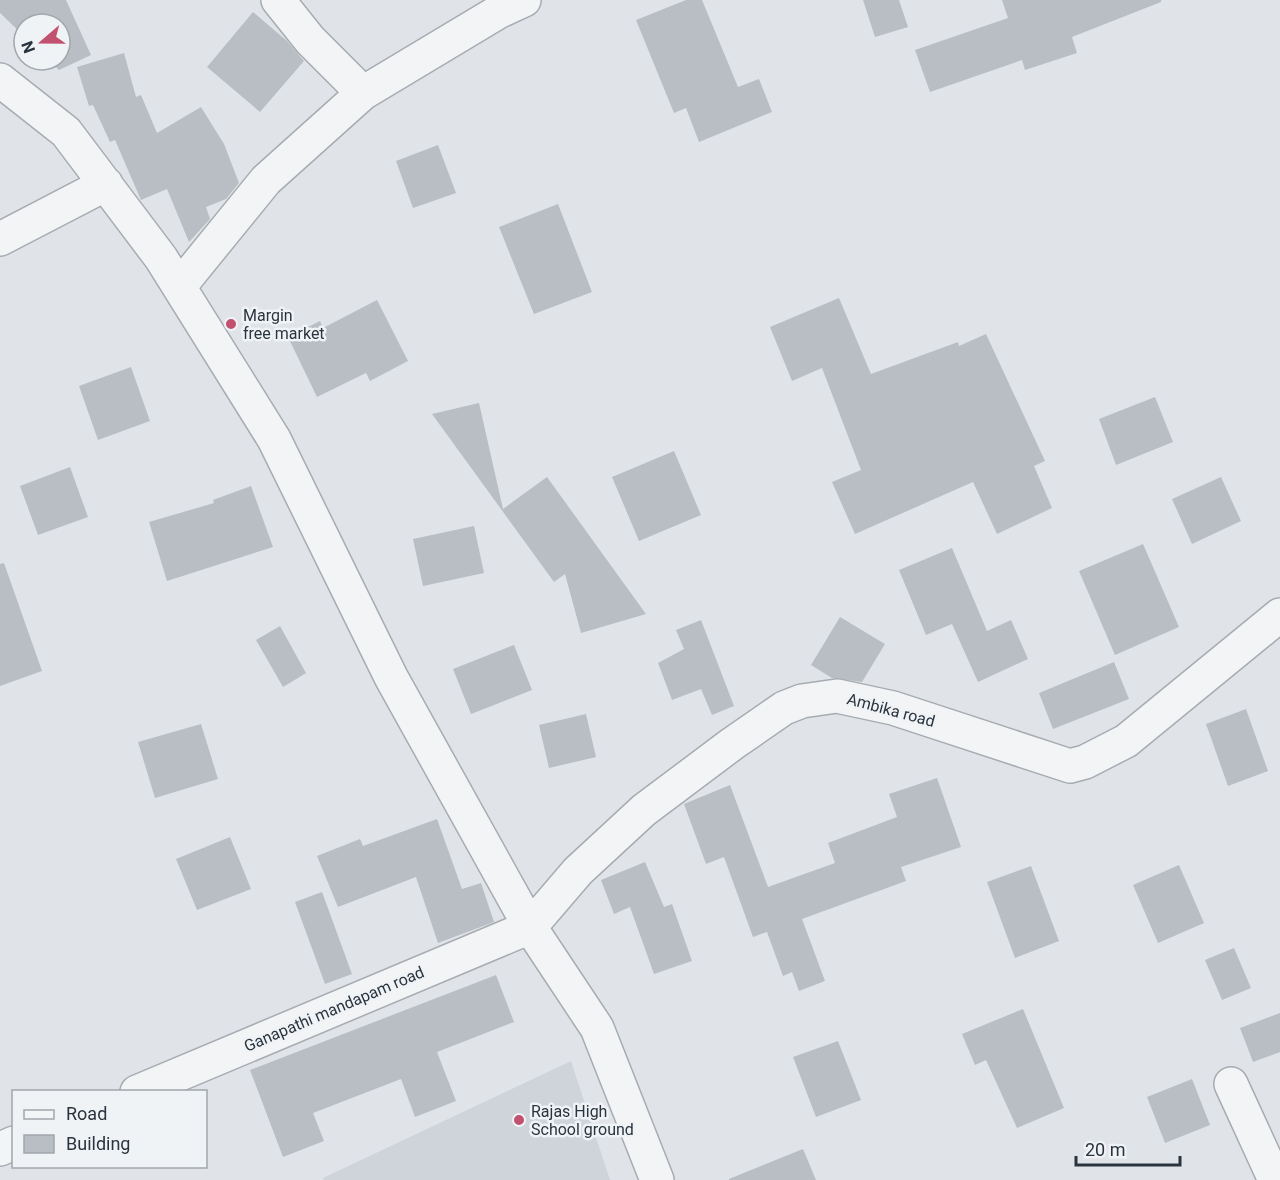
<svg xmlns="http://www.w3.org/2000/svg" width="1280" height="1180" viewBox="0 0 1280 1180" font-family="Roboto,sans-serif">
	<rect width="100%" height="100%" fill="#e0e4e8"/>
	<!-- built -->
	<path fill="#ced4da" d="M 571,1061 L 610,1180 L 324,1180 L 323,1178 Z"/>
	<!-- building -->
	<path fill="#b8bec4" d="M 0,0 L 66,0 L 91,55 L 59,70 L 49,60 L 60,60 L 60,24 L 24,24 L 24,36 L 0,13 Z
		M 686,0 L 702,0 L 738,87 L 759,79 L 772,112 L 699,142 L 686,108 L 674,113 L 636,20 Z
		M 863,0 L 899,0 L 908,27 L 875,37 Z
		M 1002,0 L 1161,0 L 1161,2 L 1072,37 L 1077,53 L 1025,70 L 1022,60 L 930,92 L 915,50 L 1008,18 Z
		M 253,12 L 287,41 L 304,61 L 260,112 L 207,67 Z
		M 124,53 L 136,97 L 141,95 L 157,133 L 201,107 L 224,144 L 239,183 L 226,199 L 206,207 L 210,219 L 189,242 L 167,189 L 141,200 L 115,140 L 110,142 L 93,105 L 89,106 L 77,67 Z
		M 438,145 L 456,193 L 413,208 L 396,161 Z
		M 558,204 L 592,292 L 534,314 L 499,227 Z
		M 839,298 L 871,374 L 958,342 L 959,346 L 986,334 L 1045,461 L 1034,466 L 1052,508 L 997,534 L 973,482 L 855,534 L 832,482 L 861,470 L 822,368 L 792,381 L 770,327 Z
		M 377,300 L 408,361 L 370,381 L 366,373 L 317,397 L 288,337 L 320,321 L 323,328 Z
		M 131,367 L 150,421 L 98,440 L 79,386 Z
		M 1155,397 L 1173,442 L 1116,465 L 1099,419 Z
		M 479,403 L 503,509 L 547,477 L 646,614 L 581,633 L 565,574 L 554,582 L 432,414 Z
		M 674,451 L 701,515 L 639,541 L 612,477 Z
		M 70,467 L 88,517 L 38,535 L 20,486 Z
		M 1221,477 L 1241,521 L 1192,544 L 1172,499 Z
		M 251,486 L 273,547 L 167,581 L 149,522 L 214,503 L 213,500 Z
		M 474,526 L 484,573 L 423,586 L 413,539 Z
		M 1143,544 L 1179,627 L 1115,655 L 1079,571 Z
		M 952,548 L 987,631 L 1011,620 L 1028,659 L 978,682 L 952,624 L 926,635 L 899,570 Z
		M 4,563 L 42,671 L 0,686 L 0,564 Z
		M 840,617 L 885,644 L 862,682 L 832,678 L 811,665 Z
		M 701,620 L 734,706 L 712,715 L 701,689 L 672,700 L 658,663 L 684,649 L 676,630 Z
		M 280,626 L 306,673 L 283,687 L 256,640 Z
		M 514,645 L 532,690 L 471,714 L 453,669 Z
		M 1114,662 L 1129,699 L 1053,729 L 1039,693 Z
		M 1246,709 L 1268,771 L 1228,786 L 1206,724 Z
		M 586,714 L 596,757 L 549,768 L 539,725 Z
		M 201,724 L 218,779 L 155,798 L 138,742 Z
		M 937,778 L 961,847 L 901,867 L 906,881 L 802,919 L 825,981 L 799,991 L 792,972 L 783,976 L 767,932 L 753,937 L 724,857 L 706,864 L 684,804 L 730,785 L 768,887 L 835,863 L 828,843 L 897,817 L 889,794 Z
		M 437,819 L 462,889 L 481,883 L 494,922 L 438,943 L 416,877 L 338,907 L 317,856 L 360,839 L 363,846 Z
		M 230,837 L 251,889 L 197,910 L 176,859 Z
		M 645,862 L 664,907 L 672,904 L 692,961 L 654,974 L 630,907 L 614,914 L 601,880 Z
		M 1179,865 L 1204,923 L 1158,943 L 1133,885 Z
		M 1031,866 L 1059,941 L 1015,958 L 987,882 Z
		M 322,892 L 352,974 L 325,984 L 295,902 Z
		M 1234,948 L 1251,988 L 1222,1000 L 1205,960 Z
		M 496,975 L 514,1022 L 437,1052 L 456,1101 L 415,1117 L 401,1079 L 313,1113 L 324,1141 L 283,1157 L 250,1070 Z
		M 1023,1009 L 1064,1108 L 1017,1128 L 986,1060 L 975,1065 L 962,1034 Z
		M 1280,1013 L 1280,1052 L 1253,1062 L 1240,1028 Z
		M 838,1041 L 861,1100 L 816,1117 L 793,1057 Z
		M 1192,1079 L 1210,1125 L 1165,1143 L 1147,1097 Z
		M 803,1149 L 816,1180 L 729,1180 L 729,1179 Z"/>
	<g fill="none" stroke-linecap="round" stroke-linejoin="round">
		<!-- minor casing -->
		<g stroke="#a6acb2" stroke-width="36">
			<path id="minor" d="M 278,0 L 310,40 L 363,93
				M 0,80 L 66,132 L 161,258 L 274,439 L 391,677 L 530,927 L 597,1028 L 657,1180
				M 0,239 L 106,184
				M 179,287 L 266,180 L 363,93 L 498,12 L 524,0
				M 1231,1084 L 1275,1180
				M 137,1092 L 530,927 L 578,871 L 644,810 L 732,744 L 784,708 L 802,701 L 837,696 L 893,708 L 1070,766 L 1085,762 L 1126,741 L 1280,615
				M 0,1149 L 14,1143"/>
		</g>
		<!-- minor -->
		<use href="#minor" stroke="#f3f4f6" stroke-width="33"/>
	</g>
	<!-- markers -->
	<g fill="#c2506f" stroke="#f0f3f6" stroke-width="2">
		<circle cx="231" cy="324" r="6"/>
		<circle cx="519" cy="1120" r="6"/>
	</g>
	<g text-anchor="middle" dominant-baseline="central" stroke-width="5" stroke-linejoin="round" paint-order="stroke">
		<!-- poi labels -->
		<g font-size="16" fill="#2a343e" stroke="#f0f3f6" text-anchor="start">
			<text x="243" y="315">Margin<tspan x="243" dy="18">free market</tspan></text>
			<text x="531" y="1111">Rajas High<tspan x="531" dy="18">School ground</tspan></text>
		</g>
		<!-- street labels -->
		<g font-size="16" fill="#2a343e" stroke="#f0f3f6">
			<text transform="translate(891 710) rotate(15)">Ambika road</text>
			<text transform="translate(334 1009) rotate(-23)">Ganapathi mandapam road</text>
		</g>
	</g>
	<!-- legend -->
	<rect x="12" y="1090" width="195" height="78" fill="#f0f3f6" stroke="#a1a7ac" stroke-width="1.5"/>
	<rect x="24" y="1110" width="30" height="9" fill="#f3f4f6" stroke="#a1a7ac" stroke-width="1.5"/>
	<text x="66" y="1120" font-size="18" fill="#2a343e">Road</text>
	<rect x="24" y="1135" width="30" height="18" fill="#b8bec4" stroke="#a1a7ac" stroke-width="1.5"/>
	<text x="66" y="1150" font-size="18" fill="#2a343e">Building</text>
	<!-- north arrow -->
	<g transform="translate(42 42) rotate(250)"><circle r="28" fill="#f0f3f6" stroke="#a1a7ac" stroke-width="1.5"/>
	<path d="M0-4.5L10 22L0 15L-10 22Z" fill="#c2506f"/>
	<text y="-9" font-size="16" font-weight="bold" text-anchor="middle" fill="#2a343e">N</text>
	</g>
	<!-- scale -->
	<path d="M1076 1156v9h104v-9" fill="none" stroke="#2a343e" stroke-width="3"/>
	<text x="1085" y="1156" font-size="18" fill="#2a343e" stroke="#f0f3f6" stroke-width="4.5" paint-order="stroke">20 m</text>
</svg>
